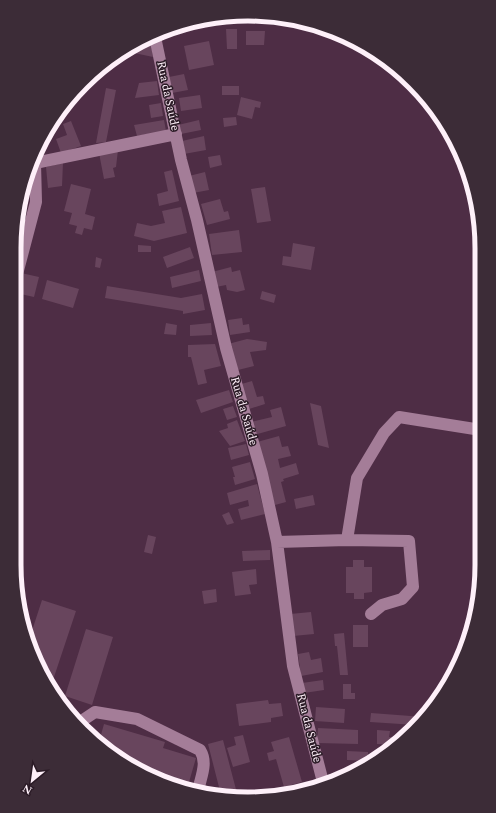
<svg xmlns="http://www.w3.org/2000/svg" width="496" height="813" viewBox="0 0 496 813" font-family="Spectral,serif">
	<rect width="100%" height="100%" fill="#4e2d45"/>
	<!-- building -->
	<path fill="#68455d" d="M 226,29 L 237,29 L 237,49 L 227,49 Z
		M 246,31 L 265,31 L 264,45 L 246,45 Z
		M 209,41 L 214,65 L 189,70 L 184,46 Z
		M 141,42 L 151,44 L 153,57 L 125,51 L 131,45 Z
		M 184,74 L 188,90 L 172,93 L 169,77 Z
		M 157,81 L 159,95 L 135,98 L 139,83 Z
		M 222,86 L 239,86 L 239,95 L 222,95 Z
		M 106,88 L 116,90 L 106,142 L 96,143 Z
		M 200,95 L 202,108 L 181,111 L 179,98 Z
		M 241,97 L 261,102 L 260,108 L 255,107 L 252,119 L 237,115 Z
		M 66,103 L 63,113 L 59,112 L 62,106 Z
		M 161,103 L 163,116 L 151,118 L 149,105 Z
		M 236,117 L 237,125 L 224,127 L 223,118 Z
		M 164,120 L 166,131 L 137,136 L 134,125 Z
		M 199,120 L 201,130 L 181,134 L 178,125 Z
		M 71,121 L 81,146 L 61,153 L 56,139 L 67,135 L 63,124 Z
		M 48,130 L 50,130 L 45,150 L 38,148 Z
		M 204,136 L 206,150 L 184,154 L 182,141 Z
		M 118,150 L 116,167 L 113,168 L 115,177 L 104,179 L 99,153 Z
		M 220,155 L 222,165 L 210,168 L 208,157 Z
		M 63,163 L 62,186 L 48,188 L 46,167 Z
		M 172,170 L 179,201 L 159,206 L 157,194 L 168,191 L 164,172 Z
		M 205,172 L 209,190 L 193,193 L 189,176 Z
		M 71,184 L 91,189 L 85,214 L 95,217 L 92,230 L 84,228 L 82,235 L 75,233 L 77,226 L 69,224 L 72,213 L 64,211 Z
		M 265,187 L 271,221 L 257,223 L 251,189 Z
		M 220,199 L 224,212 L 228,211 L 230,219 L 207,225 L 201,204 Z
		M 181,207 L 187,233 L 154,241 L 134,236 L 137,223 L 151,226 L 165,223 L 162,211 Z
		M 239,230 L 242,252 L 212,255 L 209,234 Z
		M 293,243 L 315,247 L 311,270 L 282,265 L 283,256 L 291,257 Z
		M 138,245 L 151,246 L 151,252 L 138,252 Z
		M 190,247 L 194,258 L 167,268 L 163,257 Z
		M 96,257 L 102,259 L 100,268 L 95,267 Z
		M 231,267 L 232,272 L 240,270 L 245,290 L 237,292 L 227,290 L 226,285 L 216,287 L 212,272 Z
		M 199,270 L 201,281 L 172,288 L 170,277 Z
		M 21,273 L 39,277 L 34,297 L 16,293 Z
		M 47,280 L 79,289 L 73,308 L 42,299 Z
		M 107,286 L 181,298 L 202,294 L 205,310 L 183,314 L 183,311 L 105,298 Z
		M 262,291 L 276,295 L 274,303 L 260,299 Z
		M 242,318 L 243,325 L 249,324 L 250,332 L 230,335 L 228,320 Z
		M 166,323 L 177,325 L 176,335 L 164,334 Z
		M 211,323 L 212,335 L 190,336 L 190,325 Z
		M 247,339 L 267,342 L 266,350 L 250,352 L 254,366 L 234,371 L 228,344 Z
		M 215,344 L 221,366 L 204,370 L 207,383 L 198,385 L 191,357 L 188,357 L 188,345 Z
		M 252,381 L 257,397 L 263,396 L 265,404 L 246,410 L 238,385 Z
		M 229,390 L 233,402 L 201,413 L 196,400 Z
		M 310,403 L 321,406 L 329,448 L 318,445 Z
		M 233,406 L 237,417 L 227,420 L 223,409 Z
		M 281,407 L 286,426 L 254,435 L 251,422 L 272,417 L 270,410 Z
		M 237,420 L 245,441 L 230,446 L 219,431 L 228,428 L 227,424 Z
		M 279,436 L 282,447 L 288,446 L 291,456 L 278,459 L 280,468 L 296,463 L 299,474 L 283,479 L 284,481 L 281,482 L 286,502 L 275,505 L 257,442 Z
		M 246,444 L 249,455 L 231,460 L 228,448 Z
		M 250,462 L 255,479 L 235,485 L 233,477 L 235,477 L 232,467 Z
		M 257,484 L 265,514 L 241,520 L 238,509 L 249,506 L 248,500 L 230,505 L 227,493 Z
		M 313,495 L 315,505 L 296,509 L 294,499 Z
		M 229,512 L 234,523 L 227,525 L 222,515 Z
		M 148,535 L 156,537 L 152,554 L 144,552 Z
		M 270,550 L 270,560 L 243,561 L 242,551 Z
		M 353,560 L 364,560 L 364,567 L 372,567 L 372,592 L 364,593 L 364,599 L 354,599 L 354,593 L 346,593 L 346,567 L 353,567 Z
		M 256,569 L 257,584 L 249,585 L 251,594 L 235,596 L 232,572 Z
		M 216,589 L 217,602 L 204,604 L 202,591 Z
		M 42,600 L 76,611 L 51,686 L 28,643 Z
		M 311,612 L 314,634 L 293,636 L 290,614 Z
		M 353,625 L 368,625 L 368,647 L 353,647 Z
		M 86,629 L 113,637 L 92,705 L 65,696 Z
		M 344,633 L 348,675 L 340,675 L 337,646 L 335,646 L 334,634 Z
		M 309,652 L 311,660 L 321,658 L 323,672 L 301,676 L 298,654 Z
		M 323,680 L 324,690 L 304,693 L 302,683 Z
		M 343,684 L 351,684 L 351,693 L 355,693 L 355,699 L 343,699 Z
		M 268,700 L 269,704 L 281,703 L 283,716 L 271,718 L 271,722 L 239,726 L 236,704 Z
		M 316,707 L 345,709 L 344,723 L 315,721 Z
		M 371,713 L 424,717 L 416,725 L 370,722 Z
		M 104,724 L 165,742 L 163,748 L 196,758 L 187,789 L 173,787 L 118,759 L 99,742 Z
		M 318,728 L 358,730 L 358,744 L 317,743 Z
		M 377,730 L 390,731 L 389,737 L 403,738 L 396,745 L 377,744 Z
		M 243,735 L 250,762 L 233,767 L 227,748 L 236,745 L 234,737 Z
		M 289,737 L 302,782 L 284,787 L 276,759 L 269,761 L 267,753 L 274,751 L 271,742 Z
		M 223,740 L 238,797 L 221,795 L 208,744 Z
		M 347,751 L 368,752 L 368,761 L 347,760 Z"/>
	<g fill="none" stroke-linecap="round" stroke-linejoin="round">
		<!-- minor -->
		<path stroke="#a47d98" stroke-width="12" d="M 155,37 L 181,160 L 197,220 L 226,348 L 262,474 L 277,542 L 293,666 L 324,786
			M 30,164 L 176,134
			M 16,278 L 36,202 L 35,163
			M 347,540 L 357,478 L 384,433 L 399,417 L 481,430
			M 277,542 L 347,540 L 409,541 L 413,587 L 402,599 L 382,605 L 371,614
			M 81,724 L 83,720 L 95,712 L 137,719 L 200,750 C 208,763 201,776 198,791"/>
	</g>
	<g text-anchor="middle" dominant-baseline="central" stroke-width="3" stroke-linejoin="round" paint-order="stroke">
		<!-- street labels -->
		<g font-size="12" fill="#fef0f9" stroke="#2b1b26">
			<text transform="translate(168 96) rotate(78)">Rua da Saúde</text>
			<text transform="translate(244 411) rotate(74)">Rua da Saúde</text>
			<text transform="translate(309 728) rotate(76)">Rua da Saúde</text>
		</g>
	</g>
	<!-- crop -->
	<path d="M0 0H496V813H0ZM248 21H248A227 227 0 0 1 475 248V565A227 227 0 0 1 248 792H248A227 227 0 0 1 21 565V248A227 227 0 0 1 248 21Z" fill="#3c2c37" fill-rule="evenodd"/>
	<path fill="none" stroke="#fef0f9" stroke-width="5" d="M248 21H248A227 227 0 0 1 475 248V565A227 227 0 0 1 248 792H248A227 227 0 0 1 21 565V248A227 227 0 0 1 248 21Z"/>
	<!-- north arrow -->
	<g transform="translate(32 781) rotate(209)" stroke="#2b1b26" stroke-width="3" paint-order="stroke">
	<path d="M0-3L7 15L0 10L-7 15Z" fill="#fef0f9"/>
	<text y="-6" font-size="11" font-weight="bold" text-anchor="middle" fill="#fef0f9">N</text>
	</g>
</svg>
